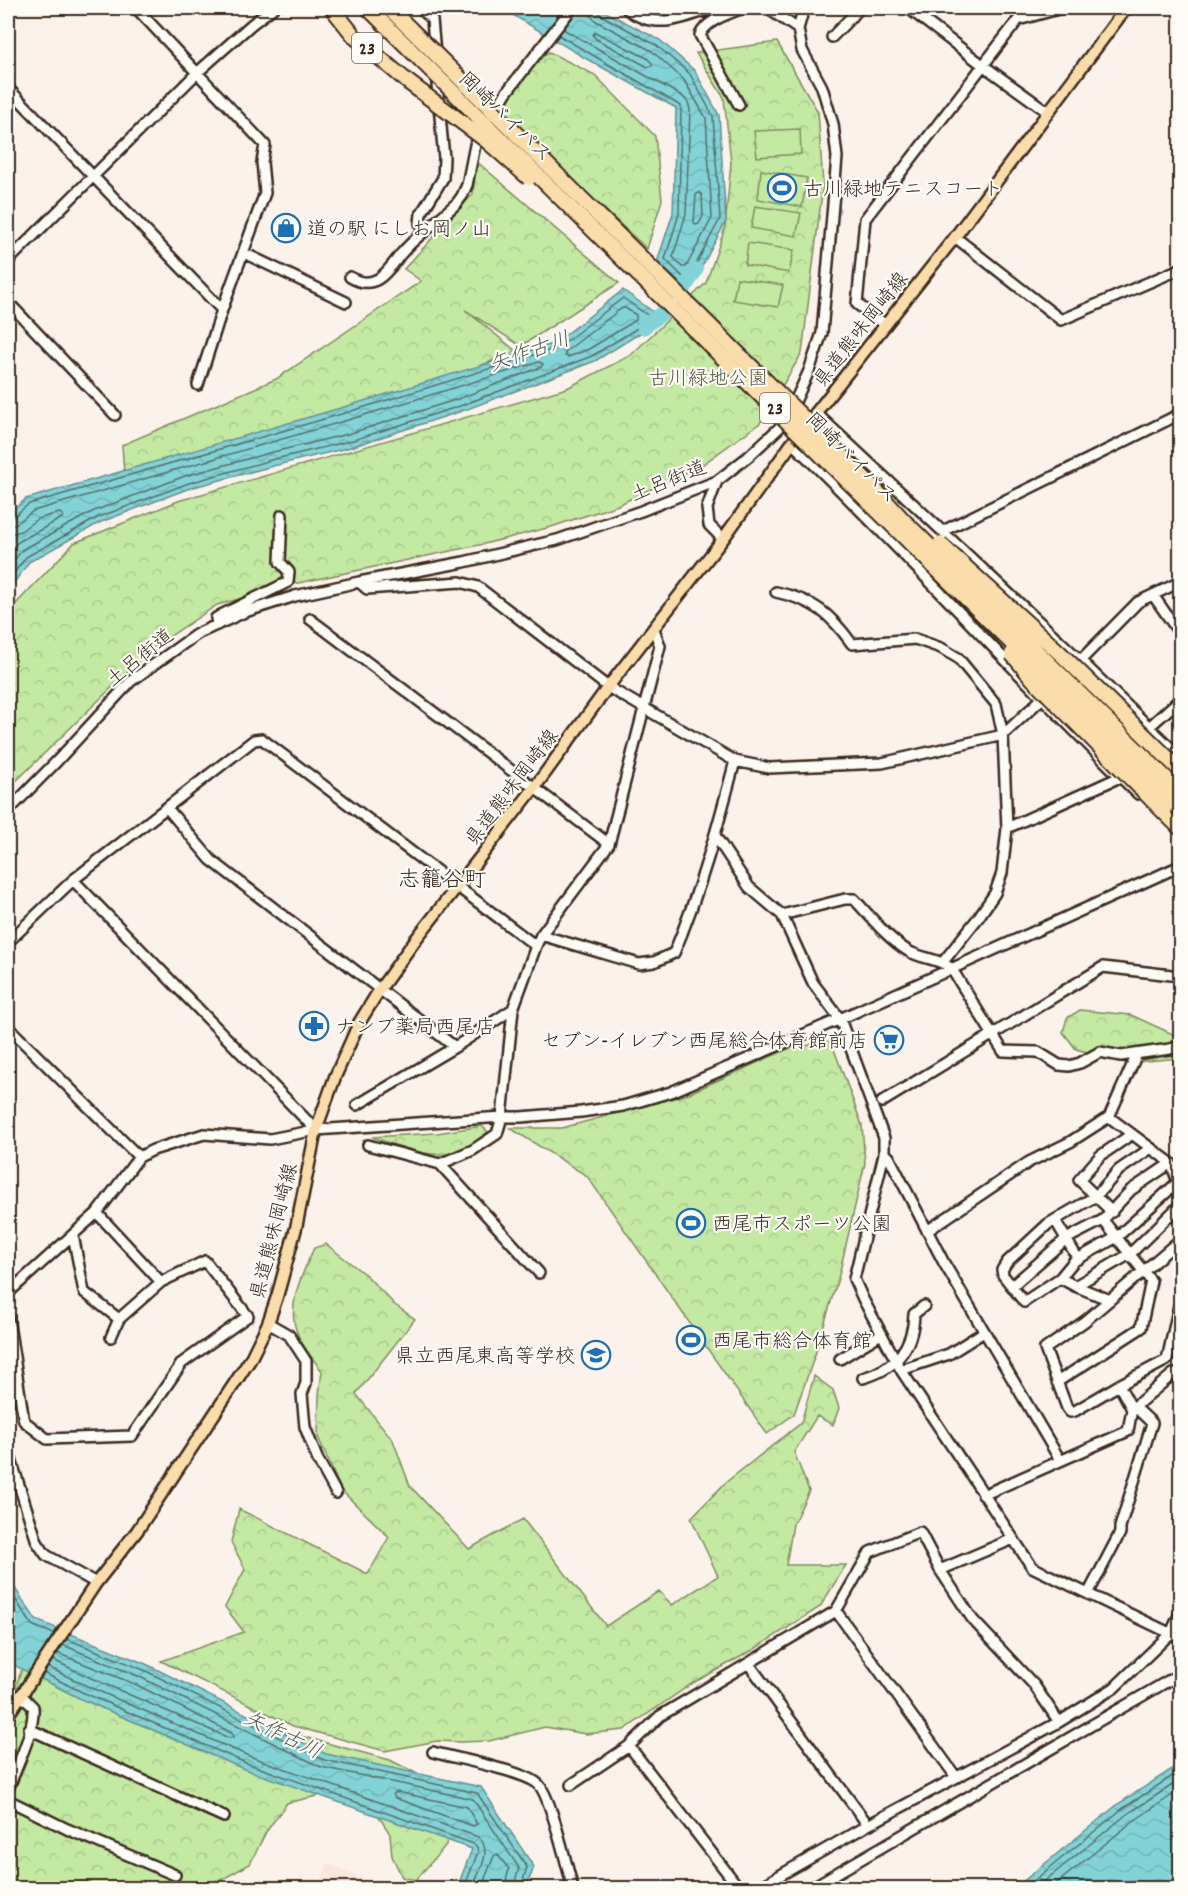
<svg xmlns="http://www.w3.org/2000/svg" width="1188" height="1896" font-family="Dekko,'Klee One',sans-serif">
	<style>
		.built { fill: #fbe6de }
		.forest { fill: url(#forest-crowns); stroke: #7f8a60; stroke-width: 1.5 }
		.pitch { fill: #c3e9a3; stroke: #7f8a60; stroke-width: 1.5 }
		.water { fill: url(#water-waves); stroke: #668f8e; stroke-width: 1.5 }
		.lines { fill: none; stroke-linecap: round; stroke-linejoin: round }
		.shore { stroke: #576e68; stroke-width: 1.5 }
		.river { stroke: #82d3d8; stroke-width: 15 }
		.minor-casing { stroke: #3b2a1e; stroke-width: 14 }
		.major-casing { stroke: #3b2a1e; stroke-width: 15 }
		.highway-casing { stroke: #3b2a1e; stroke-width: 18 }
		.minor { stroke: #fdfcf7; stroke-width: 9 }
		.major { stroke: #fbddab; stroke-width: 10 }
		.highway { stroke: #fbddab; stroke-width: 14 }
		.highway-bridge-casing { stroke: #3b2a1e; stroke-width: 18; stroke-linecap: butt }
		.highway-bridge { stroke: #fbddab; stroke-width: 14 }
		.labels { text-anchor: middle; stroke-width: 4.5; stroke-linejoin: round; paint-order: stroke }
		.shield { fill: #fdfcf7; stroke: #75695f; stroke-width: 1.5 }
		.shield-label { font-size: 18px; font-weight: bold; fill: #3b2a1e }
		.street-label { font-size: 20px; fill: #3b2a1e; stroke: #fdfcf7 }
		.poi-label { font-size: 20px; fill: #3b2a1e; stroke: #fdfcf7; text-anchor: start }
		.park-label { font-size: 20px; fill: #5d5a3f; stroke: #fdfcf7 }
		.water-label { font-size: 21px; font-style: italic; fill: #505d56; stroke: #fdfcf7 }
		.quarter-label { font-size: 22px; fill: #3b2a1e; stroke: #fdfcf7 }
	</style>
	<defs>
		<pattern id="forest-crowns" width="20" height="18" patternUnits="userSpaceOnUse" patternTransform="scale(1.5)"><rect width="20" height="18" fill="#c3e9a3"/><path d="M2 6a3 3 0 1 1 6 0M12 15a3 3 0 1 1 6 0" fill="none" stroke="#a8c88c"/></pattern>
		<pattern id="water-waves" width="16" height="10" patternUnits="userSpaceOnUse" patternTransform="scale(1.5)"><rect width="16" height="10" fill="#82d3d8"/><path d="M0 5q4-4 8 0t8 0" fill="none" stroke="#71b5b9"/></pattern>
	</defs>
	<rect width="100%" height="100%" fill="#fcf2ec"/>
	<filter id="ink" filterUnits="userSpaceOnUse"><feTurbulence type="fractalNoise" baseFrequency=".0167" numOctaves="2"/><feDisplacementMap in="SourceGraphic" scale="12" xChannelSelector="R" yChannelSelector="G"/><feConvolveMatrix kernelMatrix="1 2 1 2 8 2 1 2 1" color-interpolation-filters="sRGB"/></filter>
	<g filter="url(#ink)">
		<path class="built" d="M328 1863 384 1888H318Z"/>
		<path class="forest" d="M777 42 818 112 823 185 802 353 760 423 703 464 618 505 551 527 484 544 298 583 217 605 151 649 8 789V612L74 543 178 501 567 388 631 355 706 283 725 228 731 162 724 98 696 53Z
			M549 52 595 75 655 136 662 200 647 249 499 111C512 88 527 66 549 52Z
			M476 161 619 283 521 346 465 310 516 351 363 415 124 473 122 445 276 379 421 281 404 269 473 194Z
			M1080 1010 1131 1015 1175 1035 1180 1048V1058L1125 1063 1076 1049 1063 1032 1067 1018Z
			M831 1041 862 1125 865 1163 839 1275 815 1355 794 1414 767 1434 587 1176 510 1128H562L685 1095 788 1049Z
			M482 1126 488 1132C479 1138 470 1147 460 1151 435 1162 396 1145 372 1137L437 1133Z
			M326 1244 367 1276 395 1305 415 1319 356 1394 393 1440 410 1486 469 1549 523 1519 606 1626 659 1591 672 1605 718 1576 691 1518 725 1483 801 1423 814 1376 833 1390 839 1408 833 1425 817 1416 794 1452 809 1491 793 1524 786 1565H846L820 1607 753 1650 693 1683 624 1730 586 1734 545 1727 489 1741 460 1742 437 1741 385 1751 293 1726 161 1661 244 1632 225 1607 245 1569 231 1542 239 1509 368 1574 389 1537 341 1490 318 1437 319 1395 322 1371C313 1359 302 1347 297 1332 286 1304 303 1273 314 1248Z
			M27 1654 225 1716 390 1760 422 1776 450 1817 446 1845 416 1880 402 1877 392 1856 390 1834 368 1799 330 1793 287 1803 266 1832 250 1864 223 1879 194 1887 158 1888H8V1709Z"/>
		<path class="pitch" d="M800 129 801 154 757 157 754 131Z
			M761 170 807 178 802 207 758 199Z
			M755 206 801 213 796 236 751 228Z
			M748 243 794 250 789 273 745 265Z
			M737 278 783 285 778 307 733 300Z"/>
		<path class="water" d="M501 8H598L660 40 695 71 719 115 726 221 689 291 657 262 673 213 676 108 585 58Z
			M623 290 663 319 595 361 462 411 351 447 273 466 190 488 101 522 29 562 8 591V514L26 499 344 407 555 343Z
			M8 1578 36 1620 146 1664 326 1754 481 1787 534 1867 526 1888H457L472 1849 244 1769 81 1699 8 1662Z
			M1180 1764V1888H1015L1118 1804Z"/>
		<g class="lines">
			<path class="shore" d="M563 29 682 96 688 102 690 110 686 214 673 257 682 267H686L712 218 706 118 684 80 652 51 596 21 591 16 589 8
				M595 32 647 58 652 63V66L648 67 596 39 593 35Z
				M558 35 681 106 679 214 665 259 684 278 688 279 720 219 713 116 690 74 656 45 601 15 598 12 597 8
				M699 192 702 195 703 216 699 224 696 225 694 222 696 195Z
				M622 308H625L636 315V320L589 349 568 357 565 356V352Z
				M8 518 13 517 29 504 345 413 557 348 623 298 650 317 649 321 592 356 460 406 350 441 271 460 189 483 99 517 26 557 8 581
				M8 525 16 524 33 511 348 420 539 362 543 364 541 367 458 399 348 434 269 453 185 476 94 511 22 550 8 568
				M8 535 21 531 37 519 59 513 63 515 62 518 18 542 8 553
				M8 1588 32 1625 54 1634
				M67 1639 144 1670 324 1760 477 1793 527 1867 521 1888
				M63 1645 140 1677 321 1767 473 1799 519 1868 513 1888
				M53 1660 91 1678 229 1738 233 1737 232 1733 137 1685 57 1653
				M48 1667 87 1686 249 1756 478 1837C494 1850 478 1873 472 1888
				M44 1673 84 1693 246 1763 474 1844 477 1847 478 1852 464 1888
				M397 1792 467 1807 477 1824 473 1826 395 1798 393 1794Z
				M481 1888 494 1856 497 1854 509 1869 504 1888
				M1025 1888 1122 1809 1180 1771
				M1036 1888 1126 1815 1180 1780
				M1051 1888 1132 1822 1180 1790"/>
			<path class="river" d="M644 327 675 303 696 270"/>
			<g class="minor-casing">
				<path id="minor" d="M136 8 265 145 262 162 265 193 222 310 198 385
					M421 8 432 20 435 54
					M626 8C654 31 682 19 712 8
					M767 8 798 29 804 8
					M908 8 984 66 1048 112
					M832 37 860 8
					M8 88 222 310
					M739 105 700 35C707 20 728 14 743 8
					M493 115 506 93 572 8
					M424 232 457 203 462 196 467 185 475 145 483 132
					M955 237 1061 320 1180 269
					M244 253 346 302
					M8 261 198 72 252 24 273 8
					M350 277C375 292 387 272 400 255 407 247 415 239 424 232L420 223 421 214 443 178 444 158 436 74
					M8 302 115 415
					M886 325 857 304 865 219 1018 20 1062 8
					M817 414 1080 660 1180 757
					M792 443C911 557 1020 680 1138 794
					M717 481 707 508 709 525 723 539
					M943 531 1180 414
					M359 582 367 589 460 582 478 587 608 687 735 761 769 768 882 763 1003 735 1051 690
					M776 592C813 600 830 613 852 644L915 639 941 648 958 658 996 704 1003 735 1007 828 1002 873 995 893 978 918 943 962
					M1153 595 1180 634
					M310 619 609 844
					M217 625 216 618 221 615 288 582 289 572 280 562 282 515
					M1071 670 1138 602 1180 582
					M1149 727 1177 702 1180 701
					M167 808 211 860 455 1047
					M8 811 57 761 131 681 197 634 245 612 295 596 359 582 464 562 557 540 641 511 717 481 749 456 779 428 792 408 809 371 822 333 837 157 833 124 822 87 802 50 798 29
					M1007 828 1120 777
					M716 837 749 887 782 915 813 983 840 1019 884 1138V1154L854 1279 863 1299 901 1370 1032 1567 1180 1638
					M73 880 316 1130
					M782 915 845 899H854C871 917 887 938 908 951 922 959 938 958 951 968L1003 1051 1038 1052 1059 1065 1069 1066 1080 1063 1100 1052 1121 1056 1170 1049 1180 1046
					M541 935 639 964 654 962 674 953C700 891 718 826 735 761
					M8 942 73 880 254 740 262 739 536 946
					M8 1027 139 1157
					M1137 1054 1109 1117 1171 1163 1178 1182 1180 1185
					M882 1102 1103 967 1180 976
					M357 1105 455 1047 513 1009
					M368 1145 440 1164 539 1273
					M884 1154 889 1157 944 1263 1060 1460
					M440 1164 473 1150 497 1134 502 1117 513 1009 536 946 541 935 609 844 660 646 654 629
					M1112 1212 1079 1180 1100 1156 1132 1134
					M97 1213 161 1282
					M1055 1220 1078 1259
					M927 1231 1029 1162 1070 1142 1109 1117
					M73 1235 84 1292 119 1319
					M1180 1240 1085 1321 1045 1349 1067 1408 1070 1412 1075 1411 1119 1385 1167 1360 1180 1301
					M1060 1278 1074 1261 1117 1237 1178 1182
					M1012 1286 1066 1239 1103 1220
					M1075 1286 1060 1278 1024 1302 1003 1275 1002 1270 1007 1262 1048 1224 1096 1196 1119 1170 1151 1148
					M8 1293 97 1213 139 1157 153 1150 204 1134 270 1139 316 1130 502 1117H521L581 1112 623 1106 671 1092 840 1019 1180 866
					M1110 1300 1075 1286 1130 1254 1180 1205
					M8 1318 24 1421 47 1439 132 1436 182 1363 248 1316 205 1261 161 1282 119 1319 111 1337
					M268 1323 289 1335 306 1361V1383L302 1394 305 1427 317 1458 336 1493
					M840 1359 881 1334
					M901 1370 949 1354 984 1332
					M863 1378C895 1369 913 1348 914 1314L924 1306
					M1057 1382 1141 1328 1151 1281 1103 1220 1131 1190 1171 1163
					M1119 1385 1132 1409
					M8 1450 37 1542 46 1555 96 1583
					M983 1495 1128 1431 1132 1409 1173 1374H1180
					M940 1570 1013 1539
					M1088 1594 1120 1533V1527L1152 1423 1135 1407
					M836 1611 956 1777
					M749 1664 868 1825
					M29 1729 224 1817
					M629 1746 739 1888
					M433 1752C454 1758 524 1771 538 1784 551 1795 567 1869 573 1888
					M571 1785 629 1746 660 1716 836 1611 870 1552 920 1532 940 1570 973 1620 1034 1685 1059 1722
					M8 1790C16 1767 35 1731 33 1707L21 1695
					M8 1800 67 1829 175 1875
					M758 1888 868 1825 1059 1722 1114 1688 1171 1633 1180 1613
					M811 1888 1180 1674"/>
			</g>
			<g class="major-casing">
				<path id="major" d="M8 1715 96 1583 137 1531 250 1360 268 1323 277 1297 296 1228 316 1130 335 1077 359 1023 380 989 416 939 535 787 608 687 723 539 792 443 955 237 1126 8"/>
			</g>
			<g class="highway-casing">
				<path id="highway" d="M332 8 355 37 408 82
					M1164 812 1180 828"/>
			</g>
			<use href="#minor" class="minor"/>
			<use href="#major" class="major"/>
			<use href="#highway" class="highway"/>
			<g class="highway-bridge-casing">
				<path id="highway-bridge" d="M368 8 1180 809
					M389 8 869 483 905 522 1180 792
					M408 82 487 141 529 178
					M940 544 1061 654 1180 770
					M1012 654 1033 679 1164 812"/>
			</g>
			<use href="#highway-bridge" class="highway-bridge"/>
		</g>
	</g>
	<defs>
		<g id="stadium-ring" transform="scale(1.5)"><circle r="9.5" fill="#fdfcf7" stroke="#1f6fb2" stroke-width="1.5"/><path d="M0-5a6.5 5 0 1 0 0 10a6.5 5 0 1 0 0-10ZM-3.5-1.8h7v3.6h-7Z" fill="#1f6fb2"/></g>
		<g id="shop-ring" transform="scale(1.5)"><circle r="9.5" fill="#fdfcf7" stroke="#1f6fb2" stroke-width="1.5"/><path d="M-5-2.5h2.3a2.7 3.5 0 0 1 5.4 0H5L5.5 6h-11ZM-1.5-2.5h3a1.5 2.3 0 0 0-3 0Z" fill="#1f6fb2"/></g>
		<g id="pharmacy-ring" transform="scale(1.5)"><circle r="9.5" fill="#fdfcf7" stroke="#1f6fb2" stroke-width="1.5"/><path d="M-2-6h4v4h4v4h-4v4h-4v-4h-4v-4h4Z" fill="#1f6fb2"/></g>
		<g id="supermarket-ring" transform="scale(1.5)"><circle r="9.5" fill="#fdfcf7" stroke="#1f6fb2" stroke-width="1.5"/><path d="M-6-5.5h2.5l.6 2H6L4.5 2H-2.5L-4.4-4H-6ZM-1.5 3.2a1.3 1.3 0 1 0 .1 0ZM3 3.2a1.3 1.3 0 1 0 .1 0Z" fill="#1f6fb2"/></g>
		<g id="school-ring" transform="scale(1.5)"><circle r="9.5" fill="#fdfcf7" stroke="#1f6fb2" stroke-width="1.5"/><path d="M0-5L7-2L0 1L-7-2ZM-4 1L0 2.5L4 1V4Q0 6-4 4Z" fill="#1f6fb2"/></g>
	</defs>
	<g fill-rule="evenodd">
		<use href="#stadium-ring" x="782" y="188"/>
		<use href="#shop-ring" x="286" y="228"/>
		<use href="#pharmacy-ring" x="314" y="1026"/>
		<use href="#supermarket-ring" x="889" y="1040"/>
		<use href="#stadium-ring" x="691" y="1223"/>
		<use href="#stadium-ring" x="691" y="1340"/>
		<use href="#school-ring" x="596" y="1355"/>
	</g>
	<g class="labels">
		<g class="shield">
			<rect x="352" y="33" width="30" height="30" rx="4.5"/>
			<rect x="760" y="393" width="30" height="30" rx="4.5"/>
		</g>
		<g class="shield-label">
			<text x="367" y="54">23</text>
			<text x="775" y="414">23</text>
		</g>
		<g class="street-label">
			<text transform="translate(506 116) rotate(44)" y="7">岡崎バイパス</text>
			<text transform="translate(860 329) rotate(-52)" y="7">県道熊味岡崎線</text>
			<text transform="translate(852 457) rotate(45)" y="7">岡崎バイパス</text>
			<text transform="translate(668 480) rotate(-22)" y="7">土呂街道</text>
			<text transform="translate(139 657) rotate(-39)" y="7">土呂街道</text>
			<text transform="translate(511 787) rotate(-53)" y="7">県道熊味岡崎線</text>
			<text transform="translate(273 1231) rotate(-76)" y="7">県道熊味岡崎線</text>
		</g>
		<g class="poi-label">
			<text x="803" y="195">古川緑地テニスコート</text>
			<text x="307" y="235">道の駅 にしお岡ノ山</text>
			<text x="335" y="1033">ナンブ薬局西尾店</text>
			<text x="868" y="1047" text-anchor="end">セブン−イレブン西尾総合体育館前店</text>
			<text x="712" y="1230">西尾市スポーツ公園</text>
			<text x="712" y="1347">西尾市総合体育館</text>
			<text x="575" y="1362" text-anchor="end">県立西尾東高等学校</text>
		</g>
		<g class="park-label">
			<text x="708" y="384">古川緑地公園</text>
		</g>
		<g class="water-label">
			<text transform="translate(529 351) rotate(-19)" y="7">矢作古川</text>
			<text transform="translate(283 1734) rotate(26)" y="7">矢作古川</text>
		</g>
		<g class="quarter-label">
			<text x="442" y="886">志籠谷町</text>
		</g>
	</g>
	<rect width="1188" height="1896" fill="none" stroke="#fdfcf7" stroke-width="30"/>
	<rect x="15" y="15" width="1158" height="1866" fill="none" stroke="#3b2a1e" stroke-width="2" filter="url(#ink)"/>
</svg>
